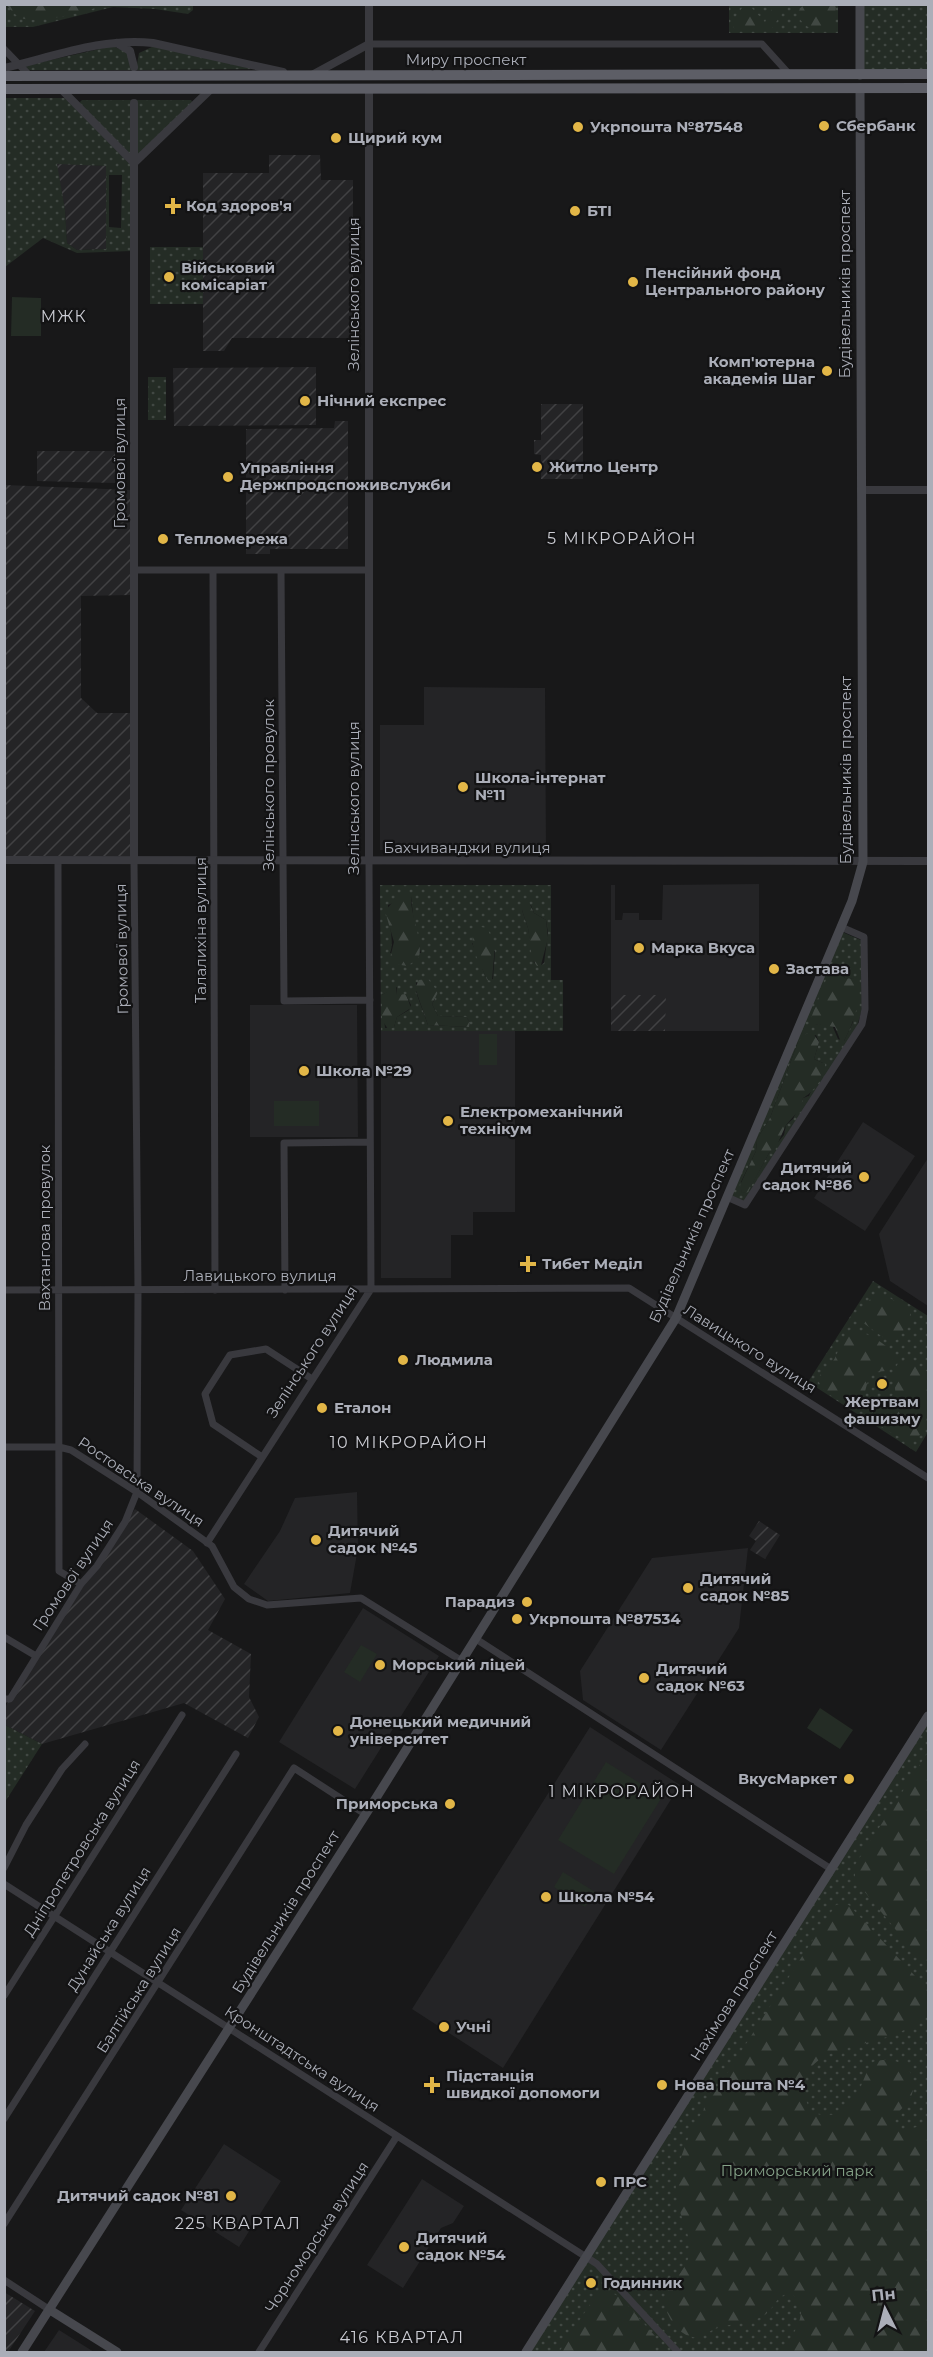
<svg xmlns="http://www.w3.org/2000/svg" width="933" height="2357" font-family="Montserrat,sans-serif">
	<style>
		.built { fill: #242426 }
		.industrial { fill: url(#industrial-furrows) }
		.green { fill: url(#green-dots); fill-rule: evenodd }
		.forest { fill: url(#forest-firs) }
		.pitch { fill: #242c25 }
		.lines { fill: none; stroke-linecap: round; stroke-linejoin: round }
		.minor { stroke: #39393e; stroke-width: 7 }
		.tertiary { stroke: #39393e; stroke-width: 8 }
		.secondary { stroke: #47484e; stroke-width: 9 }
		.trunk { stroke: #5d5e66; stroke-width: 10 }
		.poi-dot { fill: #e2b647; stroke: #131314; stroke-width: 2 }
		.labels { text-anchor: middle; stroke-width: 4.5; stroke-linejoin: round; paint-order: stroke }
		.street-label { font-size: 15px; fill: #abaeb8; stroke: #131314 }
		.poi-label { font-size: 15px; font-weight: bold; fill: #abaeb8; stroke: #131314; text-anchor: start }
		.park-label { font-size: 15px; fill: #84a187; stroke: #131314 }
		.neighbourhood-label { font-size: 16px; letter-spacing: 1.5px; fill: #cccdd4; stroke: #131314 }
	</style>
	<defs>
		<pattern id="industrial-furrows" width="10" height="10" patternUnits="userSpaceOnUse" patternTransform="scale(1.5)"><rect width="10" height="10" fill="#242426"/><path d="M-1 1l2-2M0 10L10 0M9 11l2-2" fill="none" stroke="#414143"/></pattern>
		<pattern id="green-dots" width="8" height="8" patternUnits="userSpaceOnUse" patternTransform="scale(1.5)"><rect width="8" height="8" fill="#242c25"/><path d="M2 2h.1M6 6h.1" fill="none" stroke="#414843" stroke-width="1.8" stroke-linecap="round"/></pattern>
		<pattern id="forest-firs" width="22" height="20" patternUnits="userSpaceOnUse" patternTransform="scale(1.5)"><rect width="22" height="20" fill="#242c25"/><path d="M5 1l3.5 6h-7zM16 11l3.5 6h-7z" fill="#414843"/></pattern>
	</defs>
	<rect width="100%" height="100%" fill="#181819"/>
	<path class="built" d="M424 687 545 688 546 850H380V725H424Z
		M759 884V1031H665V995H611V885H615V920H622L623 913H639V920H662L663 885Z
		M250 1005H357L358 1137H250Z
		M381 1031H515V1212H473V1235H451V1278H381Z
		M863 1122 915 1156 865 1231 814 1198Z
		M928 1158V1306L890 1281 879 1234Z
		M357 1492 358 1548 350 1593 268 1601 244 1584 280 1531 295 1498Z
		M748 1548 739 1628 661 1750 583 1700 580 1671 652 1558Z
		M363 1608 439 1656 355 1789 279 1742Z
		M590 1727 680 1785 503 2068 412 2009Z
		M224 2144 281 2181 239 2247 181 2210Z
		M422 2179 464 2206 453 2223 441 2228 403 2288 367 2265Z
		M59 2330 94 2352H44Z"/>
	<path class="industrial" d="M269 155H320L321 180H353V338H232L224 351H203V173H269Z
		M56 163 106 166V249L77 250 67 243 65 210Z
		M316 367V425L174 426 173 368Z
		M541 404H583V479H541V455L534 454V440H541Z
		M335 421H348V549H270V554H246V429L334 428Z
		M37 451H115V483L37 481Z
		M4 485 131 490V595L81 596V698L97 713H131V856H5Z
		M611 995H666L665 1031H611Z
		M135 1509 193 1551 225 1599 208 1630 251 1654 249 1697 259 1717 248 1738 184 1703 42 1744 5 1725 4 1709 83 1585 99 1567Z
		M759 1521 780 1535 765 1559 750 1550 756 1541 749 1536Z
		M4 2292 35 2311 8 2352H5Z"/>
	<path class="green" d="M193 4V10L188 14 155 9 113 7 33 27H5L4 5Z
		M729 5H838V33H729Z
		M863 5H928V70H863Z
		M113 46 128 53 131 70H28L24 66Z
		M154 46 261 69 136 70 139 53Z
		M5 98H66L131 165V251L77 253 43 238 5 267ZM57 164 106 166V249L77 250 67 243 65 210ZM109 175H122L121 228 109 227Z
		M82 100H131V155L79 103Z
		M137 100H191L193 103 137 156Z
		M150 247H203V304H150Z
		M148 377H166V420H148Z
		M380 885H551V980H563V1031H381ZM411 896 414 924 421 953H390C395 943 388 920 388 905ZM531 905 534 913 546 920 548 933 544 963 541 965 534 963 528 928 522 910ZM472 943 495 951 493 979 487 980ZM416 982 435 999 432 1004 438 1016 466 1017 470 1022 469 1027 428 1025 416 992ZM397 987V995H406L411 1005 409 1010 397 1017 394 1027 385 1028 382 995Z
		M842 932 861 940 862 1008 857 1027 744 1201 731 1196ZM842 972 845 978 854 979 853 1022 844 1041 838 1039 832 1025 815 1024ZM816 1035 819 1042 814 1059 823 1063 809 1096 803 1098 793 1119 786 1125 784 1135 769 1153 748 1191 742 1193 741 1182 756 1151 757 1139 770 1118 798 1042Z
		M873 1281 928 1316V1432L916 1452 808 1382Z
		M928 1721V2352H526Z
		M5 1725 42 1744 5 1802Z"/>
	<path class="forest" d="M7 5V4L103 5C87 12 37 24 21 18 15 15 10 10 7 5Z
		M744 5 751 7 765 22 774 5H782V13L771 30 735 31 732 22Z
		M803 5H836L834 30C821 34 799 28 798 12Z
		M403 890 411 896C410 916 425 944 418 959L407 966 395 964 390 958 394 942 385 911Z
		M524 901 529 902 534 913 546 920 548 938 541 965 537 966 532 959 528 928 522 910Z
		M481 927 487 928 495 945 492 981 487 980C482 965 461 937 481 927Z
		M836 968 845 978 855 979C865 995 852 1026 844 1041L841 1042 835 1027 815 1024 811 1018 829 972Z
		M428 979 438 992 432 1004 438 1016 466 1017 470 1022 469 1027 428 1025 415 988 419 980Z
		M396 986 397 995 406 994 411 1008 397 1017 394 1027 388 1029 382 1020V995Z
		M813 1033 819 1042 814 1059 825 1064C826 1076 813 1093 803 1098L800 1109 786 1125 777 1145 769 1153 748 1192 742 1193 740 1185 756 1151 757 1139 770 1118 798 1042 806 1034Z
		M876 1293 890 1298 911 1312V1321L896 1340 884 1338 858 1319 859 1311Z
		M850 1330C860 1328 891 1346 895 1356L886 1371 873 1372C863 1384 868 1404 851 1408L825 1392 818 1381C820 1372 824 1372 830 1365 840 1355 838 1340 850 1330Z
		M904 1360H911L928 1372C929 1392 933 1437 909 1442L877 1425 870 1417 878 1403C903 1392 894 1393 892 1373L899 1362Z
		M928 1752V1969L855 1880V1865Z
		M843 1903 849 1905 928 1990V2011C895 2057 794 2032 806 2098 807 2108 814 2115 824 2115 859 2117 858 2082 873 2062 896 2055 919 2067 912 2094 909 2107 892 2112 893 2125L901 2131 928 2124V2352H781C793 2335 814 2308 790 2293 776 2296 776 2305 767 2313 753 2325 731 2322 715 2329 709 2331 704 2337 699 2338 691 2338 680 2333 675 2326 647 2288 690 2279 690 2248 690 2236 682 2220 679 2208 670 2178 682 2153 694 2125L819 1930 836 1905Z
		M607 2290 621 2298 655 2336V2343L649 2352H559L596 2295Z"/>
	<path class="pitch" d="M12 297 41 298V336H11Z
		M479 1034H497V1065H479Z
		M274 1101H319V1126H274Z
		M361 1645 377 1654 360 1682 344 1672Z
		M820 1708 853 1730 840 1749 807 1728Z
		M606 1762 662 1797 614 1874 558 1840Z
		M563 1872 595 1892 585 1907 554 1887Z"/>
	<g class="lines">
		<path class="minor" d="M369 44H762L790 75
			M4 49 30 76
			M134 570H369
			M213 570 215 1290
			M281 570 284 1001 370 1000
			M58 860 59 1571 81 1584
			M727 1197 745 1205 862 1024 865 1009 864 937 841 927
			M4 1290 629 1288 928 1478
			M285 1290 284 1143 370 1142
			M4 1447H59L71 1450 137 1492 212 1546 234 1587 249 1599 267 1605 361 1598 462 1661
			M262 1457 213 1424 205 1394 230 1355 266 1349 312 1379
			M207 1543 371 1289 369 861
			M4 1637 36 1656
			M476 1639 831 1869
			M4 1699H10L81 1584 97 1566 125 1522 137 1492 138 1290 134 861
			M4 1868 26 1825 62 1769 85 1744
			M4 1884 597 2264 678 2352
			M4 1996 182 1715
			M4 2119 236 1754
			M4 2224 294 1768 365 1814
			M4 2280 50 2310
			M259 2352 397 2136"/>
		<path class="tertiary" d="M369 4V75
			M117 43 130 51 134 67
			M4 68C52 57 104 37 153 43L283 72
			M312 75 369 44
			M61 89 134 163
			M369 89V861
			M134 103V861
			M134 163 211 89
			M861 490H928
			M4 860 928 861"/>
		<path class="secondary" d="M860 75V4
			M50 2310 117 2352
			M22 2352 376 1798 676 1318 852 901 863 862 860 88
			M526 2352 928 1716"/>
		<path class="trunk" d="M4 76 928 74
			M4 89 928 88"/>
	</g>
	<g class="poi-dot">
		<circle cx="824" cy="126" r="6"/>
		<circle cx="578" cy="127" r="6"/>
		<circle cx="336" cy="138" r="6"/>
		<path d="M170 197h6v6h6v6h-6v6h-6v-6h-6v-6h6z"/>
		<circle cx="575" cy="211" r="6"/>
		<circle cx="169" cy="277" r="6"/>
		<circle cx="633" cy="282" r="6"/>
		<circle cx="827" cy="371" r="6"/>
		<circle cx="305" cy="401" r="6"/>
		<circle cx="537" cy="467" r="6"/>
		<circle cx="228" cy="477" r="6"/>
		<circle cx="163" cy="539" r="6"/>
		<circle cx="463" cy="787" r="6"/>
		<circle cx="639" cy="948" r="6"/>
		<circle cx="774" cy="969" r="6"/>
		<circle cx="304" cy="1071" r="6"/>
		<circle cx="448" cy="1121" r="6"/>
		<circle cx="864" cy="1177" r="6"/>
		<path d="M525 1255h6v6h6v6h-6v6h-6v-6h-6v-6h6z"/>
		<circle cx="403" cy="1360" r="6"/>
		<circle cx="882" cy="1384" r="6"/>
		<circle cx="322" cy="1408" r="6"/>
		<circle cx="316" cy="1540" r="6"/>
		<circle cx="688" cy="1588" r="6"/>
		<circle cx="527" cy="1602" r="6"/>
		<circle cx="517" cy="1619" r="6"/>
		<circle cx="380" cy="1665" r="6"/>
		<circle cx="644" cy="1678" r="6"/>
		<circle cx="338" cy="1731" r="6"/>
		<circle cx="849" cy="1779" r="6"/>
		<circle cx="450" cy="1804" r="6"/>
		<circle cx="546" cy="1897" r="6"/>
		<circle cx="444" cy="2027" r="6"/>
		<path d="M429 2076h6v6h6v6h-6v6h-6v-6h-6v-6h6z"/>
		<circle cx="662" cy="2085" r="6"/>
		<circle cx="601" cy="2182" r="6"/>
		<circle cx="231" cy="2196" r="6"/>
		<circle cx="404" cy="2247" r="6"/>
		<circle cx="591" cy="2283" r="6"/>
	</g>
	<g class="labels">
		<g class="street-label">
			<text x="466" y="65">Миру проспект</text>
			<text transform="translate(845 284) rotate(-90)" y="5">Будівельників проспект</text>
			<text transform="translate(354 294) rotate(-90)" y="5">Зелінського вулиця</text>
			<text transform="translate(120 463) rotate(-90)" y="5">Громової вулиця</text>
			<text transform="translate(846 770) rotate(-90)" y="5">Будівельників проспект</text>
			<text transform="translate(269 785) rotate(-90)" y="5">Зелінського провулок</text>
			<text transform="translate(354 798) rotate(-90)" y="5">Зелінського вулиця</text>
			<text x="467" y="853">Бахчиванджи вулиця</text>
			<text transform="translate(201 930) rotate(-90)" y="5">Талалихіна вулиця</text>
			<text transform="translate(122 949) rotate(-91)" y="5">Громової вулиця</text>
			<text transform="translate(45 1228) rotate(-90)" y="5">Вахтангова провулок</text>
			<text transform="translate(692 1236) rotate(-66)" y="5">Будівельників проспект</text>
			<text x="260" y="1281">Лавицького вулиця</text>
			<text transform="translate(750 1349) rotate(32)" y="5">Лавицького вулиця</text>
			<text transform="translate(312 1352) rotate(-57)" y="5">Зелінського вулиця</text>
			<text transform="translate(141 1482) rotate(34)" y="5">Ростовська вулиця</text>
			<text transform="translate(73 1575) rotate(-56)" y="5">Громової вулиця</text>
			<text transform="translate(82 1848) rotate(-58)" y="5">Дніпропетровська вулиця</text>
			<text transform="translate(286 1912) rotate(-58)" y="5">Будівельників проспект</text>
			<text transform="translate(109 1929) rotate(-58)" y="5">Дунайська вулиця</text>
			<text transform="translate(139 1990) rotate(-58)" y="5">Балтійська вулиця</text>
			<text transform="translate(734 1996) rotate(-58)" y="5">Нахімова проспект</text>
			<text transform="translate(302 2059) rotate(33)" y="5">Кронштадтська вулиця</text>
			<text transform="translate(317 2237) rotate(-57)" y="5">Чорноморська вулиця</text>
		</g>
		<g class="poi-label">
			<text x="836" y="131">Сбербанк</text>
			<text x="590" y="132">Укрпошта №87548</text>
			<text x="348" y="143">Щирий кум</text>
			<text x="186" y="211">Код здоров'я</text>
			<text x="587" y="216">БТІ</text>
			<text x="181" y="273">Військовий<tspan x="181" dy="17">комісаріат</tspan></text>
			<text x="645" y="278">Пенсійний фонд<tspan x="645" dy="17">Центрального району</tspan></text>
			<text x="815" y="367" text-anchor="end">Комп'ютерна<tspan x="815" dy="17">академія Шаг</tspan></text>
			<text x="317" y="406">Нічний експрес</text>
			<text x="549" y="472">Житло Центр</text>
			<text x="240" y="473">Управління<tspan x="240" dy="17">Держпродспоживслужби</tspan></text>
			<text x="175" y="544">Тепломережа</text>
			<text x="475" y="783">Школа-інтернат<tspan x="475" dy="17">№11</tspan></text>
			<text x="651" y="953">Марка Вкуса</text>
			<text x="786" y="974">Застава</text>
			<text x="316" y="1076">Школа №29</text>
			<text x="460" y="1117">Електромеханічний<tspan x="460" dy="17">технікум</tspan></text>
			<text x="852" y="1173" text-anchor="end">Дитячий<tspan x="852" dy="17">садок №86</tspan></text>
			<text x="542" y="1269">Тибет Меділ</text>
			<text x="415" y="1365">Людмила</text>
			<text x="882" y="1407" text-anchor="middle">Жертвам<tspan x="882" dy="17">фашизму</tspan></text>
			<text x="334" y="1413">Еталон</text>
			<text x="328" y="1536">Дитячий<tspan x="328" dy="17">садок №45</tspan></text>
			<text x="700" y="1584">Дитячий<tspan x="700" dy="17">садок №85</tspan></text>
			<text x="515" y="1607" text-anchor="end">Парадиз</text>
			<text x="529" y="1624">Укрпошта №87534</text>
			<text x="392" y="1670">Морський ліцей</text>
			<text x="656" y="1674">Дитячий<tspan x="656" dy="17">садок №63</tspan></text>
			<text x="350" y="1727">Донецький медичний<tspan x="350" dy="17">університет</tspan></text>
			<text x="837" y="1784" text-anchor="end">ВкусМаркет</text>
			<text x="438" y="1809" text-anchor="end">Приморська</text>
			<text x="558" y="1902">Школа №54</text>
			<text x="456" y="2032">Учні</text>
			<text x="446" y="2081">Підстанція<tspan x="446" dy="17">швидкої допомоги</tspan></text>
			<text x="674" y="2090">Нова Пошта №4</text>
			<text x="613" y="2187">ПРС</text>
			<text x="219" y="2201" text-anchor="end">Дитячий садок №81</text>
			<text x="416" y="2243">Дитячий<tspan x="416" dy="17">садок №54</tspan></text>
			<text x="603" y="2288">Годинник</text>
		</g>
		<g class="park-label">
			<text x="797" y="2176">Приморський парк</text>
		</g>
		<g class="neighbourhood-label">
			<text x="64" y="322">МЖК</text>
			<text x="622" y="544">5 МІКРОРАЙОН</text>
			<text x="409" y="1448">10 МІКРОРАЙОН</text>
			<text x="622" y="1797">1 МІКРОРАЙОН</text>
			<text x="238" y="2229">225 КВАРТАЛ</text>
			<text x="402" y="2343">416 КВАРТАЛ</text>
		</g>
	</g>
	<rect width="933" height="2357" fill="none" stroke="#abaeb8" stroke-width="12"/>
	<g transform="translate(885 2309) rotate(354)" stroke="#131314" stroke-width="4.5" paint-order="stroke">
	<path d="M0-4.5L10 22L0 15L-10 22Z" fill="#abaeb8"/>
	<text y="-9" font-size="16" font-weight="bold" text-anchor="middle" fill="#abaeb8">Пн</text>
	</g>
</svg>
